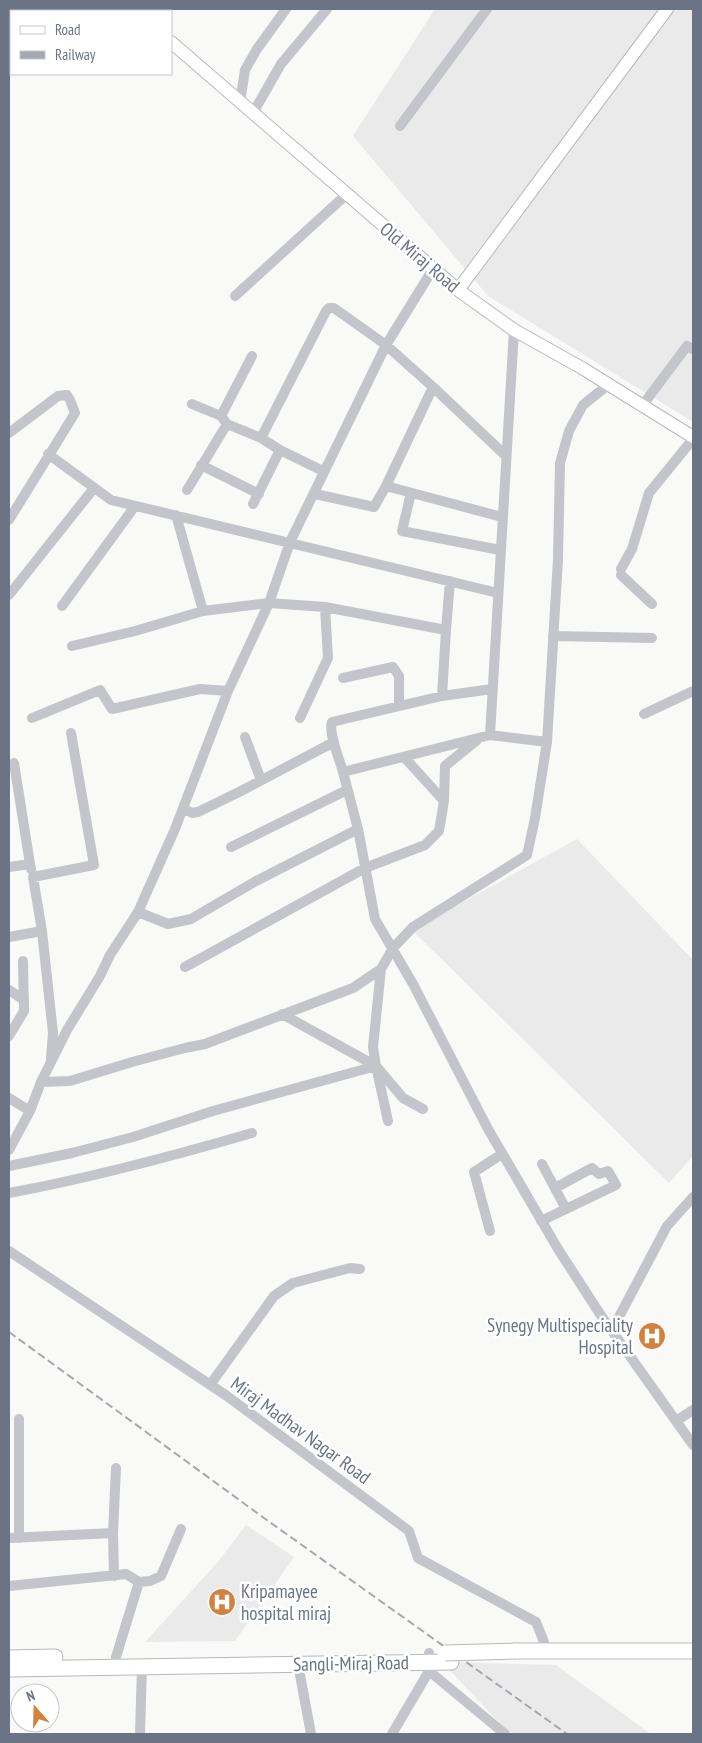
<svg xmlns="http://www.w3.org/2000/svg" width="702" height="1743" font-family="'PT Sans Narrow',sans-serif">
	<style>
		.built { fill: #eaeaeb }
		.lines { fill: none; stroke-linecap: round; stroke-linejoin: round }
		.major-casing { stroke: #b7b9be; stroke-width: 14 }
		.highway-casing { stroke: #b6b8bc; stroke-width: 17 }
		.minor { stroke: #c3c5ca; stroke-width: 10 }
		.major { stroke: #fff; stroke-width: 12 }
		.highway { stroke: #fff; stroke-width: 15 }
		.rail { stroke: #a5a8af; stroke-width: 2; stroke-dasharray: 8 4; stroke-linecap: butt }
		.highway-bridge-casing { stroke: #b6b8bc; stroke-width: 17; stroke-linecap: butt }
		.highway-bridge { stroke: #fff; stroke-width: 15 }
		.labels { text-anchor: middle; stroke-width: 5; stroke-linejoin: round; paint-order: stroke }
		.street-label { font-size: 19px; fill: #6b7485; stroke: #fff }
		.poi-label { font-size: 19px; fill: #6b7485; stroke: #fff; text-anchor: end }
	</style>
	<rect width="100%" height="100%" fill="#f9f9f7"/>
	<path class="built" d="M435 9H693V422L488 296 353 136Z
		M577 839 693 960V1156L669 1183 412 930Z
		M246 1525 294 1557 235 1641 145 1642 217 1563Z
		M451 1662 556 1665 651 1734H514L505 1729 443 1663Z"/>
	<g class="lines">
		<g class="major-casing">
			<path id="major" d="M133 9 135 11
				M171 42 458 290 514 330 582 368 693 437
				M458 290 667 9"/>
		</g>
		<g class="highway-casing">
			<path id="highway" d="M516 1651H693
				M9 1658 55 1657
				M9 1669 451 1662"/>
		</g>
		<path class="minor" d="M240 102 245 70 257 49 286 9
			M253 113 281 64 327 9
			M400 126 487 9
			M235 296 347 194
			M514 330 490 735 343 772 358 829 375 919 413 984 488 1129 558 1249 600 1314 693 1445
			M192 404 221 416 227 424 261 438 280 450 323 471
			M642 406 687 346 693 349
			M221 416 252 356
			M9 433 58 396 67 395 70 400 75 413 9 520
			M261 438 326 311 329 308H334L386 345 433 387 506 456
			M48 454 111 500 498 593
			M201 465 259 494
			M386 486 433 387
			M187 490 227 424
			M411 493 402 531 500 550
			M315 494 374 507 386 486 502 517
			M253 504 280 450
			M176 515 203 611
			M621 569 632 549 649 493 693 439
			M621 575 652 604
			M9 595 94 488
			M62 606 135 506
			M553 636 652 638
			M72 646 135 631 203 611 269 603 325 607 446 630 450 581
			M343 678 393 667 399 676V706
			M442 696 446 630
			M644 714 693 691
			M32 718 100 690 112 709 200 689 228 691
			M300 718 328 658 325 607
			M490 735 547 742
			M245 737 261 780
			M14 763 30 864
			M343 772C340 760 328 733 332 722L442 696 492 689
			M444 801 445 766 477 740
			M183 808 192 813 198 812 241 791 334 742
			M231 847 347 790
			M9 867 30 864 31 869
			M138 912 168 924 191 919 256 881 358 829
			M9 937 42 931
			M185 967 365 868 425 845 439 831 444 801 404 757
			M381 969 373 1047 376 1066 403 1098 423 1109
			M9 990 24 1000
			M282 1014 376 1066 388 1121
			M9 1036 24 1011 23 961
			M51 1058 53 1033 42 931 33 877 94 865 71 733
			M41 1082 70 1081 132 1062 185 1048 205 1044 353 988 381 969 393 948 413 927 527 855 535 818 547 742 558 559 560 463 569 431 583 405 608 385
			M9 1098 30 1111
			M9 1150 30 1111 41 1082 67 1030 100 976 110 955 138 912 175 829 228 691 269 603 290 542 386 345 433 269
			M9 1166 72 1153 133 1137 213 1111 376 1066
			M557 1187 592 1168 599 1174 608 1171 616 1185 566 1209
			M9 1193C91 1178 173 1156 252 1133
			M541 1221 566 1209 542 1164
			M490 1231 474 1172 502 1154
			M9 1251 227 1396 409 1531 418 1558 536 1622 548 1652
			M612 1330 667 1226 693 1197
			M210 1385 274 1296 293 1283 350 1268 360 1269
			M676 1421 693 1410
			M113 1533 116 1468
			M9 1538 113 1533 114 1576
			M19 1538V1419
			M139 1582 150 1581 161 1576 181 1529
			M9 1586 126 1574 139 1582 116 1657
			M429 1653V1671L505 1734
			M298 1664 311 1734
			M140 1734 142 1666
			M392 1734 429 1671"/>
		<use href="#major" class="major"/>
		<use href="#highway" class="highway"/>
		<path class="rail" d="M9 1332 264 1518 567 1734"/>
		<g class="highway-bridge-casing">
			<path id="highway-bridge" d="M445 1653 516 1651"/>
		</g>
		<use href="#highway-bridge" class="highway-bridge"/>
	</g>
	<defs>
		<g id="hospital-disc" transform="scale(1.4375)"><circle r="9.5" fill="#d3823e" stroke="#fff"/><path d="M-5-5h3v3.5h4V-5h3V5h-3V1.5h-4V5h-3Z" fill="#fff"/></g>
	</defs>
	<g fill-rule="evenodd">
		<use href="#hospital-disc" x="652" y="1336"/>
		<use href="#hospital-disc" x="222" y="1602"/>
	</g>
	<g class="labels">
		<g class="street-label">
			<text transform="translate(420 257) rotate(40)" y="7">Old Miraj Road</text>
			<text transform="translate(301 1430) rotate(36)" y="7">Miraj Madhav Nagar Road</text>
			<text transform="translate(351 1663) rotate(-1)" y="7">Sangli-Miraj Road</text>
		</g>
		<g class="poi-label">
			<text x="633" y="1332">Synegy Multispeciality<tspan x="633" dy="22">Hospital</tspan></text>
			<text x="241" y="1598" text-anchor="start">Kripamayee<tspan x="241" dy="22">hospital miraj</tspan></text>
		</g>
	</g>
	<rect width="702" height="1743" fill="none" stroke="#6b7485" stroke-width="20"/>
	<rect x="10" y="10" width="162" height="65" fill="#ffffff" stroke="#c4c7ce"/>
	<rect x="20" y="26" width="25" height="8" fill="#ffffff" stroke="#c4c7ce"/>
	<text x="55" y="35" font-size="15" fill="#6b7485">Road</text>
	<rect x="20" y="51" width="25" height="8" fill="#a5a8af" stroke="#c4c7ce"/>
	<text x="55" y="60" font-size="15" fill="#6b7485">Railway</text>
	<g transform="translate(35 1708) rotate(340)"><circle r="24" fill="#ffffff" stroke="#c4c7ce"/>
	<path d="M0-4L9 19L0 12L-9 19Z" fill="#d3823e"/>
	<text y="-8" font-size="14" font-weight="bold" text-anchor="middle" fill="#6b7485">N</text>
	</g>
</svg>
